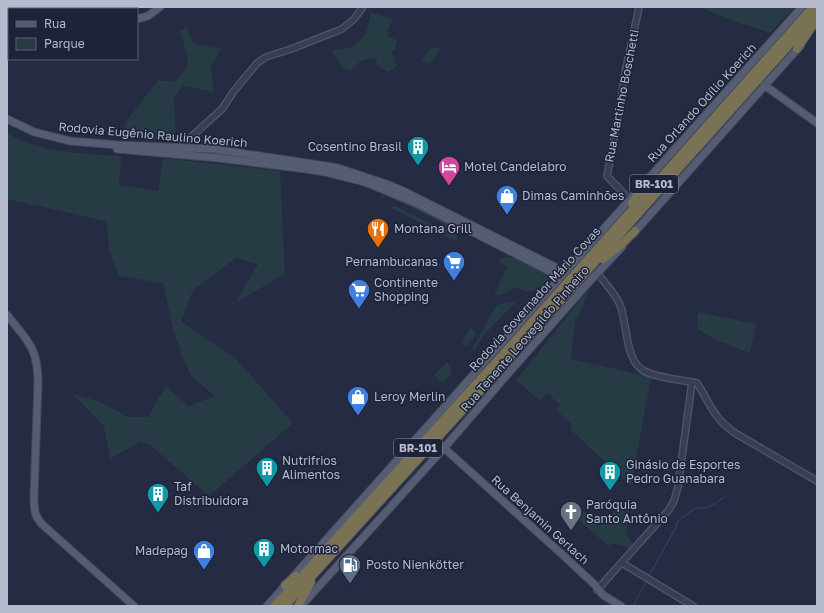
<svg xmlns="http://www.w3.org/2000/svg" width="824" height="613" font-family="'Golos Text',sans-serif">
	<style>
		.green { fill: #263b44 }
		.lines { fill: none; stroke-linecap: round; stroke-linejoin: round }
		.stream { stroke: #34416a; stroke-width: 1 }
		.minor-casing { stroke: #50566a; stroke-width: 8 }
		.major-casing { stroke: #42475c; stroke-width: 9 }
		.highway-casing { stroke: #40465a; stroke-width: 10 }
		.minor { stroke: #383e53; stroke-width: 5.5 }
		.major { stroke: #565d73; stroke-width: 7 }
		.highway { stroke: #797255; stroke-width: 8 }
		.highway-bridge-casing { stroke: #40465a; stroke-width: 10; stroke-linecap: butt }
		.highway-bridge { stroke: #797255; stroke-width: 8 }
		.labels { text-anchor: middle; stroke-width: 3; stroke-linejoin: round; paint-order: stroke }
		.shield { fill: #1d2338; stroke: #878da0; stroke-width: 1 }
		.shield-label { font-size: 11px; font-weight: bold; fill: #b5bacd }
		.street-label { font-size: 12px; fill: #b5bacd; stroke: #1d2338 }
		.poi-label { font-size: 12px; fill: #b5bacd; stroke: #1d2338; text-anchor: start }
	</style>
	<rect width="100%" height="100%" fill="#242b43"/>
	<path class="green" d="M700 7H795L770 33 730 20Z
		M371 13 393 19C390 25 387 30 388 37L397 40 395 50 391 53 395 57 393 62 398 65 389 72 377 66 376 58 362 60 350 71 342 68 339 61 331 51 352 47 366 34Z
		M187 27 193 44 221 49 211 67 214 92 183 86 174 97 176 139 148 140 125 131V123L158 80 175 82 188 66 187 55 180 31Z
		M432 47 441 49 430 64 421 62Z
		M7 133C12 136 18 139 23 141 54 153 88 154 121 156L119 185 158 191 163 158 280 171 285 274 235 303 258 264 236 258 193 290 181 321 236 359 293 423 209 496 150 445 140 442 110 459 104 426 74 395 95 400 114 409 127 417H149L157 400 166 386 188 406 215 396 191 376 183 358 173 329 163 283 119 276 109 250 107 226 105 221 7 199Z
		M383 193 451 223 457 237V240L455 241 442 235C447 231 446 227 442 223L388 196 382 197 380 200 379 199 383 195 381 194Z
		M394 205 433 225 437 228V231L424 226 423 224 391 208Z
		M504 257 521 259 550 275V276C545 284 535 295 524 291 521 290 519 288 515 288 508 290 502 297 494 295L507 266 498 262Z
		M588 290 589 292 575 322 571 359 651 377 631 486 570 429 572 425 556 410 560 405 547 393 540 401 516 380Z
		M517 301 484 335 474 350 472 349 496 306 502 303Z
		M698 312 756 324 750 353 714 339 697 329Z
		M470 328 476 331 473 340H471L467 347 462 342Z
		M447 362 451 367V374L442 383 434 375Z
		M628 497 631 500C629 510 624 529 628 538 630 541 633 543 635 545L632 548 612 543 609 546 565 509 572 501 600 526Z"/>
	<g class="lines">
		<path class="stream" d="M649 576 676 527 677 522 695 508H706L713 505 724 497
			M633 606 647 580"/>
		<g class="minor-casing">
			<path id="minor" d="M180 147 222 109 234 91 257 63 266 57 291 49 342 29 354 19 363 7
				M630 200 607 176 622 96 623 83 639 7
				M597 273C605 283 615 293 620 305 628 324 624 362 646 372 659 378 682 380 697 383 710 403 713 418 735 433L817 481
				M622 563 693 606
				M597 590 668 511 674 501 678 487 692 382"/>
		</g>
		<g class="major-casing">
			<path id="major" d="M137 19 148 16 160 7
				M7 37 9 36
				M764 85 817 123
				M7 119 34 132 70 141 118 145 213 149 313 164 338 168 386 184 403 191 565 272
				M117 149 219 158 306 169 325 172 365 182 416 203 561 277
				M641 187 802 7
				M632 235 801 45
				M7 315C28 341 38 348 38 383L34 496C34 509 34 517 44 526L134 606
				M444 448 564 556 595 585 603 595 621 606
				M267 606 634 195
				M301 606 444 448 505 377 588 283 622 247"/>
		</g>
		<g class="highway-casing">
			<path id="highway" d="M797 49 813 25
				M632 203 645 184
				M603 259 622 244 635 231
				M496 362 813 7
				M502 366 817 14
				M285 585 296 576
				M275 606 485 374
				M285 606 491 379
				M298 606 311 582"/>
		</g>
		<use href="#minor" class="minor"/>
		<use href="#major" class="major"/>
		<use href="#highway" class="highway"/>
		<g class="highway-bridge-casing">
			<path id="highway-bridge" d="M485 374 496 362
				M491 379 502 366"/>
		</g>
		<use href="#highway-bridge" class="highway-bridge"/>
	</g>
	<defs>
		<g id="building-pin" transform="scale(1.15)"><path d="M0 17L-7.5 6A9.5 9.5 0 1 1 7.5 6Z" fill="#0f9aa8" stroke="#1d2338"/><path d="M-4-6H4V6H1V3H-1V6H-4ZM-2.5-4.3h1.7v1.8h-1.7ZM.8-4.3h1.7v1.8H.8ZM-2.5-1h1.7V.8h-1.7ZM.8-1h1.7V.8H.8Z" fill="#fff"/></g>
		<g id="hotel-pin" transform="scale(1.15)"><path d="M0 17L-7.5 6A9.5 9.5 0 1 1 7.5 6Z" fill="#d1479c" stroke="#1d2338"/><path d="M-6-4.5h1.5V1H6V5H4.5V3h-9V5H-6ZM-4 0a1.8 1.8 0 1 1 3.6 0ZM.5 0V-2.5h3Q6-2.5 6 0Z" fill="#fff"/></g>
		<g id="shop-pin" transform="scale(1.15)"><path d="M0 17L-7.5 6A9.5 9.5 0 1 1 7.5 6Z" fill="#3f7fe0" stroke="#1d2338"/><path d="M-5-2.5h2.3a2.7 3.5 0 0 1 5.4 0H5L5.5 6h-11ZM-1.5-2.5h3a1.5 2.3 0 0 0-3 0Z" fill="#fff"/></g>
		<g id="restaurant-pin" transform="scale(1.15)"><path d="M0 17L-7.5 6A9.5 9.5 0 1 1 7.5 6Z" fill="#e8710a" stroke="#1d2338"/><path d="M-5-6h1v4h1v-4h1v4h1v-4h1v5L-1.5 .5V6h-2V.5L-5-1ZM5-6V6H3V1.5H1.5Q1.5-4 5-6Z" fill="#fff"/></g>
		<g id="supermarket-pin" transform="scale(1.15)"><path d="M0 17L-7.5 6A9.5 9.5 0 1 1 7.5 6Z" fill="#3f7fe0" stroke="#1d2338"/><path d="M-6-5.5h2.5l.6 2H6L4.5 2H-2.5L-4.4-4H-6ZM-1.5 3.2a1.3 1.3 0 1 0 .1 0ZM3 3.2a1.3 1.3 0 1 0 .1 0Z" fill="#fff"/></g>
		<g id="church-pin" transform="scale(1.15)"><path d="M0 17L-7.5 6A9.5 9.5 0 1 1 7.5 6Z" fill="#6b7280" stroke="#1d2338"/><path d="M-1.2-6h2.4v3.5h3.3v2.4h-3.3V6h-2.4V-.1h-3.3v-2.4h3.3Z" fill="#fff"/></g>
		<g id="fuel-pin" transform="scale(1.15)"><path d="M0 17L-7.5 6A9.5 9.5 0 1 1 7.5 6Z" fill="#5c6f8a" stroke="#1d2338"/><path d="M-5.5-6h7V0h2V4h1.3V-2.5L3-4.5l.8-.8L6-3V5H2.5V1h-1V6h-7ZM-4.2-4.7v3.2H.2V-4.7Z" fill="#fff"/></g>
	</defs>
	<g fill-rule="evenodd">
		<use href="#building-pin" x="418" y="147"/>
		<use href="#hotel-pin" x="449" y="167"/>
		<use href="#shop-pin" x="507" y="196"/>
		<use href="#restaurant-pin" x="378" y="229"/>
		<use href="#supermarket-pin" x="454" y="262"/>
		<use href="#supermarket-pin" x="359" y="290"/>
		<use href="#shop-pin" x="358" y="397"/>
		<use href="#building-pin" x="267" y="468"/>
		<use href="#building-pin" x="610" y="472"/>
		<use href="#building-pin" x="158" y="494"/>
		<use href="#church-pin" x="571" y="512"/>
		<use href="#building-pin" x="264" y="549"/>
		<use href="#shop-pin" x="204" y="551"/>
		<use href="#fuel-pin" x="350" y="565"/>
	</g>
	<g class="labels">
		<g class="shield">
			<rect x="630" y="175" width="48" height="18" rx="3"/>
			<rect x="394" y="439" width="48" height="18" rx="3"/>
		</g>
		<g class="shield-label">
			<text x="654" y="188">BR-101</text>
			<text x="418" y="452">BR-101</text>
		</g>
		<g class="street-label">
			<text transform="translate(622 96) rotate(-79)" y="4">Rua Martinho Boschetti</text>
			<text transform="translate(702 103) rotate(-48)" y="4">Rua Orlando Odílio Koerich</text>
			<text transform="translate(153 135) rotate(5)" y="4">Rodovia Eugênio Raulino Koerich</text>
			<text transform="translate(535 299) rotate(-48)" y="4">Rodovia Governador Mário Covas</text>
			<text transform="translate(525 339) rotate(-49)" y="4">Rua Tenente Leovegildo Pinheiro</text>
			<text transform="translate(540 520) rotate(42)" y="4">Rua Benjamin Gerlach</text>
		</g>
		<g class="poi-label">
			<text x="402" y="151" text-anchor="end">Cosentino Brasil</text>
			<text x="464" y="171">Motel Candelabro</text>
			<text x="522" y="200">Dimas Caminhões</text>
			<text x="394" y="233">Montana Grill</text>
			<text x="438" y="266" text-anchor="end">Pernambucanas</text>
			<text x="374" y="287">Continente<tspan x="374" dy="14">Shopping</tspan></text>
			<text x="374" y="401">Leroy Merlin</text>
			<text x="282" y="465">Nutrifrios<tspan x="282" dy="14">Alimentos</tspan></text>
			<text x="626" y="469">Ginásio de Esportes<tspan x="626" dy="14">Pedro Guanabara</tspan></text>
			<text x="174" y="491">Taf<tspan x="174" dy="14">Distribuidora</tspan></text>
			<text x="586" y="509">Paróquia<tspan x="586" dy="14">Santo Antônio</tspan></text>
			<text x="280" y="553">Motormac</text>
			<text x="188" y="555" text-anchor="end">Madepag</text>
			<text x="366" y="569">Posto Nienkötter</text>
		</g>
	</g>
	<rect width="824" height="613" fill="none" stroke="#b5bacd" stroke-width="16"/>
	<rect x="8" y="8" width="130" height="52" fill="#1d2338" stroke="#5a5f74"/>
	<rect x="16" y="21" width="20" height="6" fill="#565d73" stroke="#5a5f74"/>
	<text x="44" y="28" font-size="12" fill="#b5bacd">Rua</text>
	<rect x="16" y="38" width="20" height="12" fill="#263b44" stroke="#5a5f74"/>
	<text x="44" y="48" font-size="12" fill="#b5bacd">Parque</text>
</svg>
